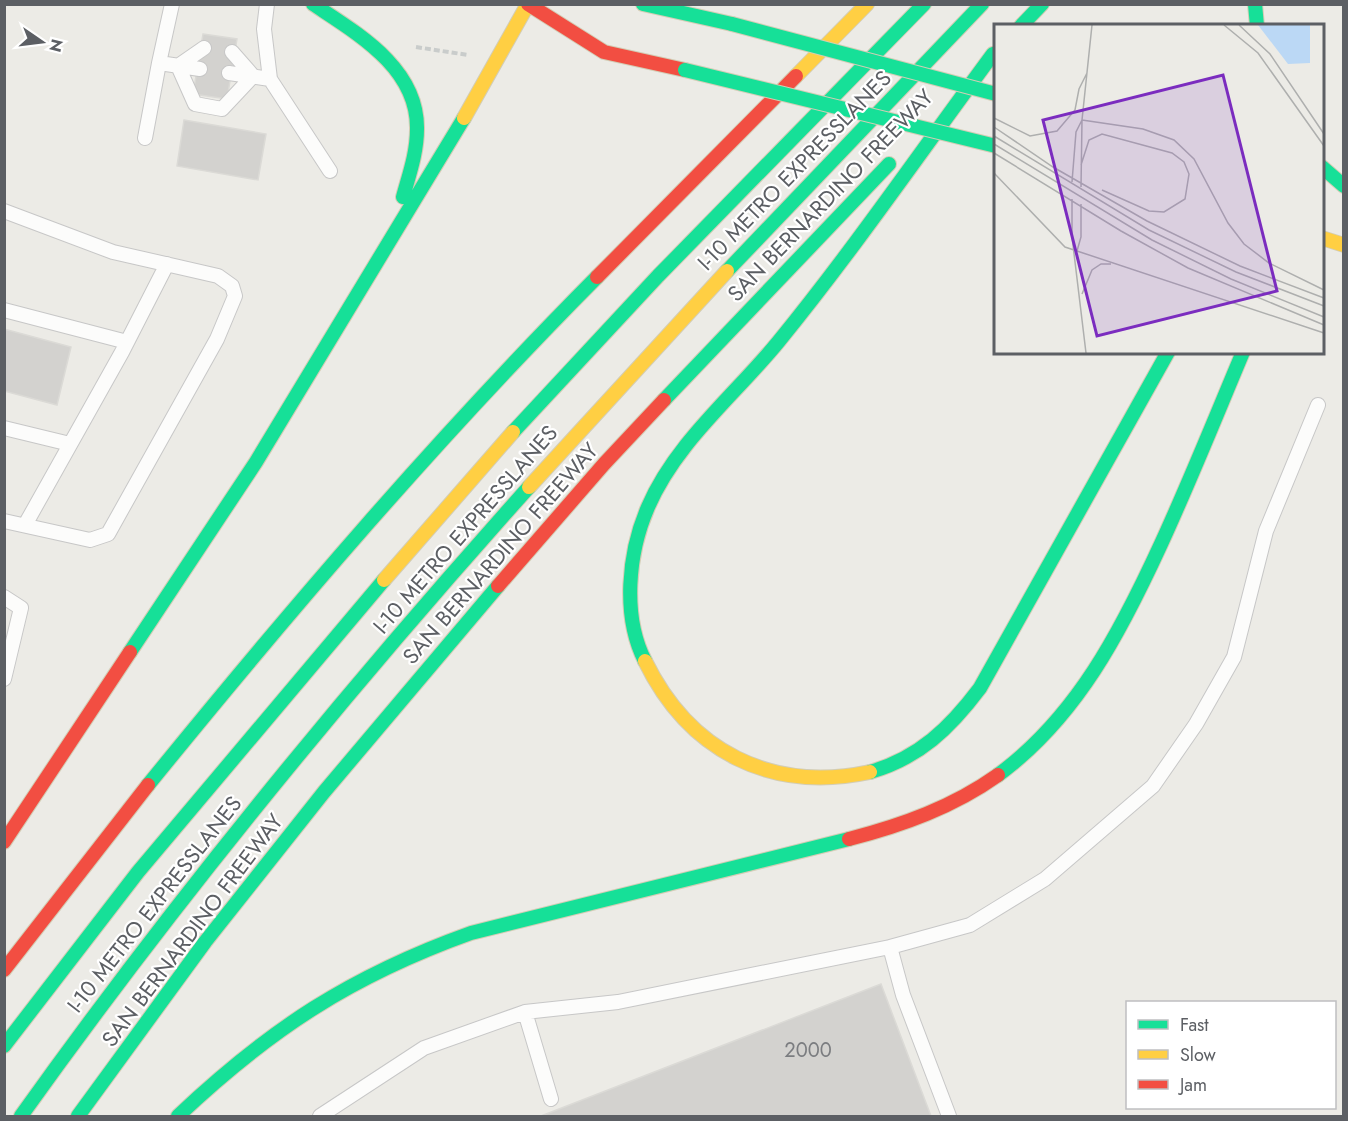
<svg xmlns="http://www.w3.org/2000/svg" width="1348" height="1121" font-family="Jost,sans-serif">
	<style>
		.building { fill: #d3d2cf; stroke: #dbdad6; stroke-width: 1.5 }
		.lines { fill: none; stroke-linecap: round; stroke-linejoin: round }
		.lane-casing { stroke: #c7c7c7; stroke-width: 16 }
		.fast-casing { stroke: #d3cdb5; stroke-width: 16 }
		.slow-casing { stroke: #d3cdb5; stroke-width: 16 }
		.jam-casing { stroke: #d3cdb5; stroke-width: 16 }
		.path { stroke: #c9cccb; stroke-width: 4; stroke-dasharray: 6 3; stroke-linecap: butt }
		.lane { stroke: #fcfcfb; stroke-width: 14 }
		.fast { stroke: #16e098; stroke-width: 14 }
		.slow { stroke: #ffcf43; stroke-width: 14 }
		.jam { stroke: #f24e42; stroke-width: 14 }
		.fast-bridge-casing { stroke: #d3cdb5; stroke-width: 16; stroke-linecap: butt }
		.fast-bridge { stroke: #16e098; stroke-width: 14 }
		.labels { text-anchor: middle; stroke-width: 4.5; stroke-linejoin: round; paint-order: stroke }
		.number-label { font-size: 20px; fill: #7b7d80 }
		.street-label { font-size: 22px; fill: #5c5f64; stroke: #fff }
		.inset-road { fill: none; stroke: #aeafae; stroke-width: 1.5 }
		.view { fill: #7b2cbf; fill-opacity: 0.15; stroke: #7b2cbf; stroke-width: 3 }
		.inset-edge { fill: none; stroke: #5c5f64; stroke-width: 3 }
	</style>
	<rect width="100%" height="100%" fill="#ecebe6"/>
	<path class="building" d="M203 34 237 39 227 99 193 94Z
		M184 120 266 134 258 180 177 166Z
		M4 329 71 347 57 405 4 391Z
		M881 984 931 1116H541Z"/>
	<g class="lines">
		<g class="lane-casing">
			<path id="lane" d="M172 4 159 63 200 69
				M204 48 178 66 195 104 222 109 253 76 232 52
				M229 73 270 79 264 29 267 4
				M270 79 330 171
				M145 138 159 63
				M4 211 113 252 218 276 232 286 235 296 217 339 108 534 90 540 4 521
				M4 310 127 342
				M4 428 70 444
				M25 525 122 352 167 264
				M4 597 21 608 4 679
				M525 1012 551 1099
				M320 1116 424 1048 525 1012 618 1002 890 947
				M949 1116 903 995 890 947 970 925 1045 879 1153 786 1196 724 1234 657 1266 531 1318 405"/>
		</g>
		<g class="fast-casing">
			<path id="fast" d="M313 4C358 34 418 68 417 129 417 153 409 175 403 197
				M643 4 732 24
				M1255 4 1257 26
				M1021 26 1042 4
				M1322 167 1344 186
				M727 271 982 4
				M664 400 889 164
				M513 432 658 276 924 4
				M130 652 256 462 464 118
				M645 661C622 616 628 553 648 507 676 442 735 395 779 341 854 249 922 150 993 54
				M870 772C919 758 950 728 980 688L1168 352
				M998 775C1077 717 1121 631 1161 544 1190 481 1216 416 1243 352
				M148 785C291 609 438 437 597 277
				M4 1046 138 872 384 580
				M21 1116C178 896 349 688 529 487
				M78 1116 205 942 324 792 498 586
				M178 1116C270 1029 351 976 471 933L849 839"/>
		</g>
		<g class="slow-casing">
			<path id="slow" d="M796 76 867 4
				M464 118 528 4
				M1322 238 1344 245
				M529 487 727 271
				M384 580 513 432
				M645 661C689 751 770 793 870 772"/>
		</g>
		<g class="jam-casing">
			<path id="jam" d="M528 4 604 52 685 70
				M597 277 796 76
				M498 586 604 464 664 400
				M849 839C903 825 953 807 998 775
				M4 842 130 652
				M4 970 148 785"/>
		</g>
		<path class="path" d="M416 47 468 55"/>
		<use href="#lane" class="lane"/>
		<use href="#fast" class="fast"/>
		<use href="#slow" class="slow"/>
		<use href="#jam" class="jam"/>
		<g class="fast-bridge-casing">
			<path id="fast-bridge" d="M732 24 996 94
				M685 70 996 146"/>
		</g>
		<use href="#fast-bridge" class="fast-bridge"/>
	</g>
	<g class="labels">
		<g class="number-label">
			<text x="808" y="1057">2000</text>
		</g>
		<g class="street-label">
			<text transform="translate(794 170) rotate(-46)" y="8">I-10 METRO EXPRESSLANES</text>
			<text transform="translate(830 195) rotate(-46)" y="8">SAN BERNARDINO FREEWAY</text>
			<text transform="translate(465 529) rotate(-49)" y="8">I-10 METRO EXPRESSLANES</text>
			<text transform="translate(500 553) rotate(-49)" y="8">SAN BERNARDINO FREEWAY</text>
			<text transform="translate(154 904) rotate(-52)" y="8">I-10 METRO EXPRESSLANES</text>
			<text transform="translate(192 930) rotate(-53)" y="8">SAN BERNARDINO FREEWAY</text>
		</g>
	</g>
	<g transform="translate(994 24)">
		<rect width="330" height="330" fill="#ecebe6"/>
		<path d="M264 1H316V39L294 40Z" fill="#bbd8f5"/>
		<path class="inset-road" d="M230 1 264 29 330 122M245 1 276 30 330 110M0 94 36 112 63 107 81 86 85 65 93 49M88 96 149 105 180 116 200 135 234 199 250 220 275 239 330 266M0 103 59 143 153 197 246 242 330 274M0 112 155 206 242 248 330 282M0 120 158 216 237 255 330 293M0 129 127 207 194 244 330 301M87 141 95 116 108 110 178 129 190 138 195 150 191 175 170 188 155 187 108 166M0 149 71 223 330 309M78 158 82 108 88 96M87 163 88 96 98 1M78 175V213L92 329M83 227 87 213V180M88 270 98 246 107 240H117"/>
		<path class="view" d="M229 51 283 267 103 312 49 96Z"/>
		<rect width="330" height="330" class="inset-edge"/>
	</g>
	<rect width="1348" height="1121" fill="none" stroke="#5c5f64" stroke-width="12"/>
	<rect x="1126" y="1001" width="210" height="108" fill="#ffffff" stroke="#bebfc1" stroke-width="1.5"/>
	<rect x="1138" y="1020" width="30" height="9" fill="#16e098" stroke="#bebfc1" stroke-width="1.5"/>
	<text x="1180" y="1031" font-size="18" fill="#5c5f64">Fast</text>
	<rect x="1138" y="1050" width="30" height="9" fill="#ffcf43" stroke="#bebfc1" stroke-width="1.5"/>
	<text x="1180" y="1061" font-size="18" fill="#5c5f64">Slow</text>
	<rect x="1138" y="1080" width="30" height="9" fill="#f24e42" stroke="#bebfc1" stroke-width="1.5"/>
	<text x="1180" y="1091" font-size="18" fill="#5c5f64">Jam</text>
	<g transform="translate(42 42) rotate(104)" stroke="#ffffff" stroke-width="4.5" paint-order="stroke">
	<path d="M0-4.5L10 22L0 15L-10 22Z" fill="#5c5f64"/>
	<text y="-9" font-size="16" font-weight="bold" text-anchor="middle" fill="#5c5f64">N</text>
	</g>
</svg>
